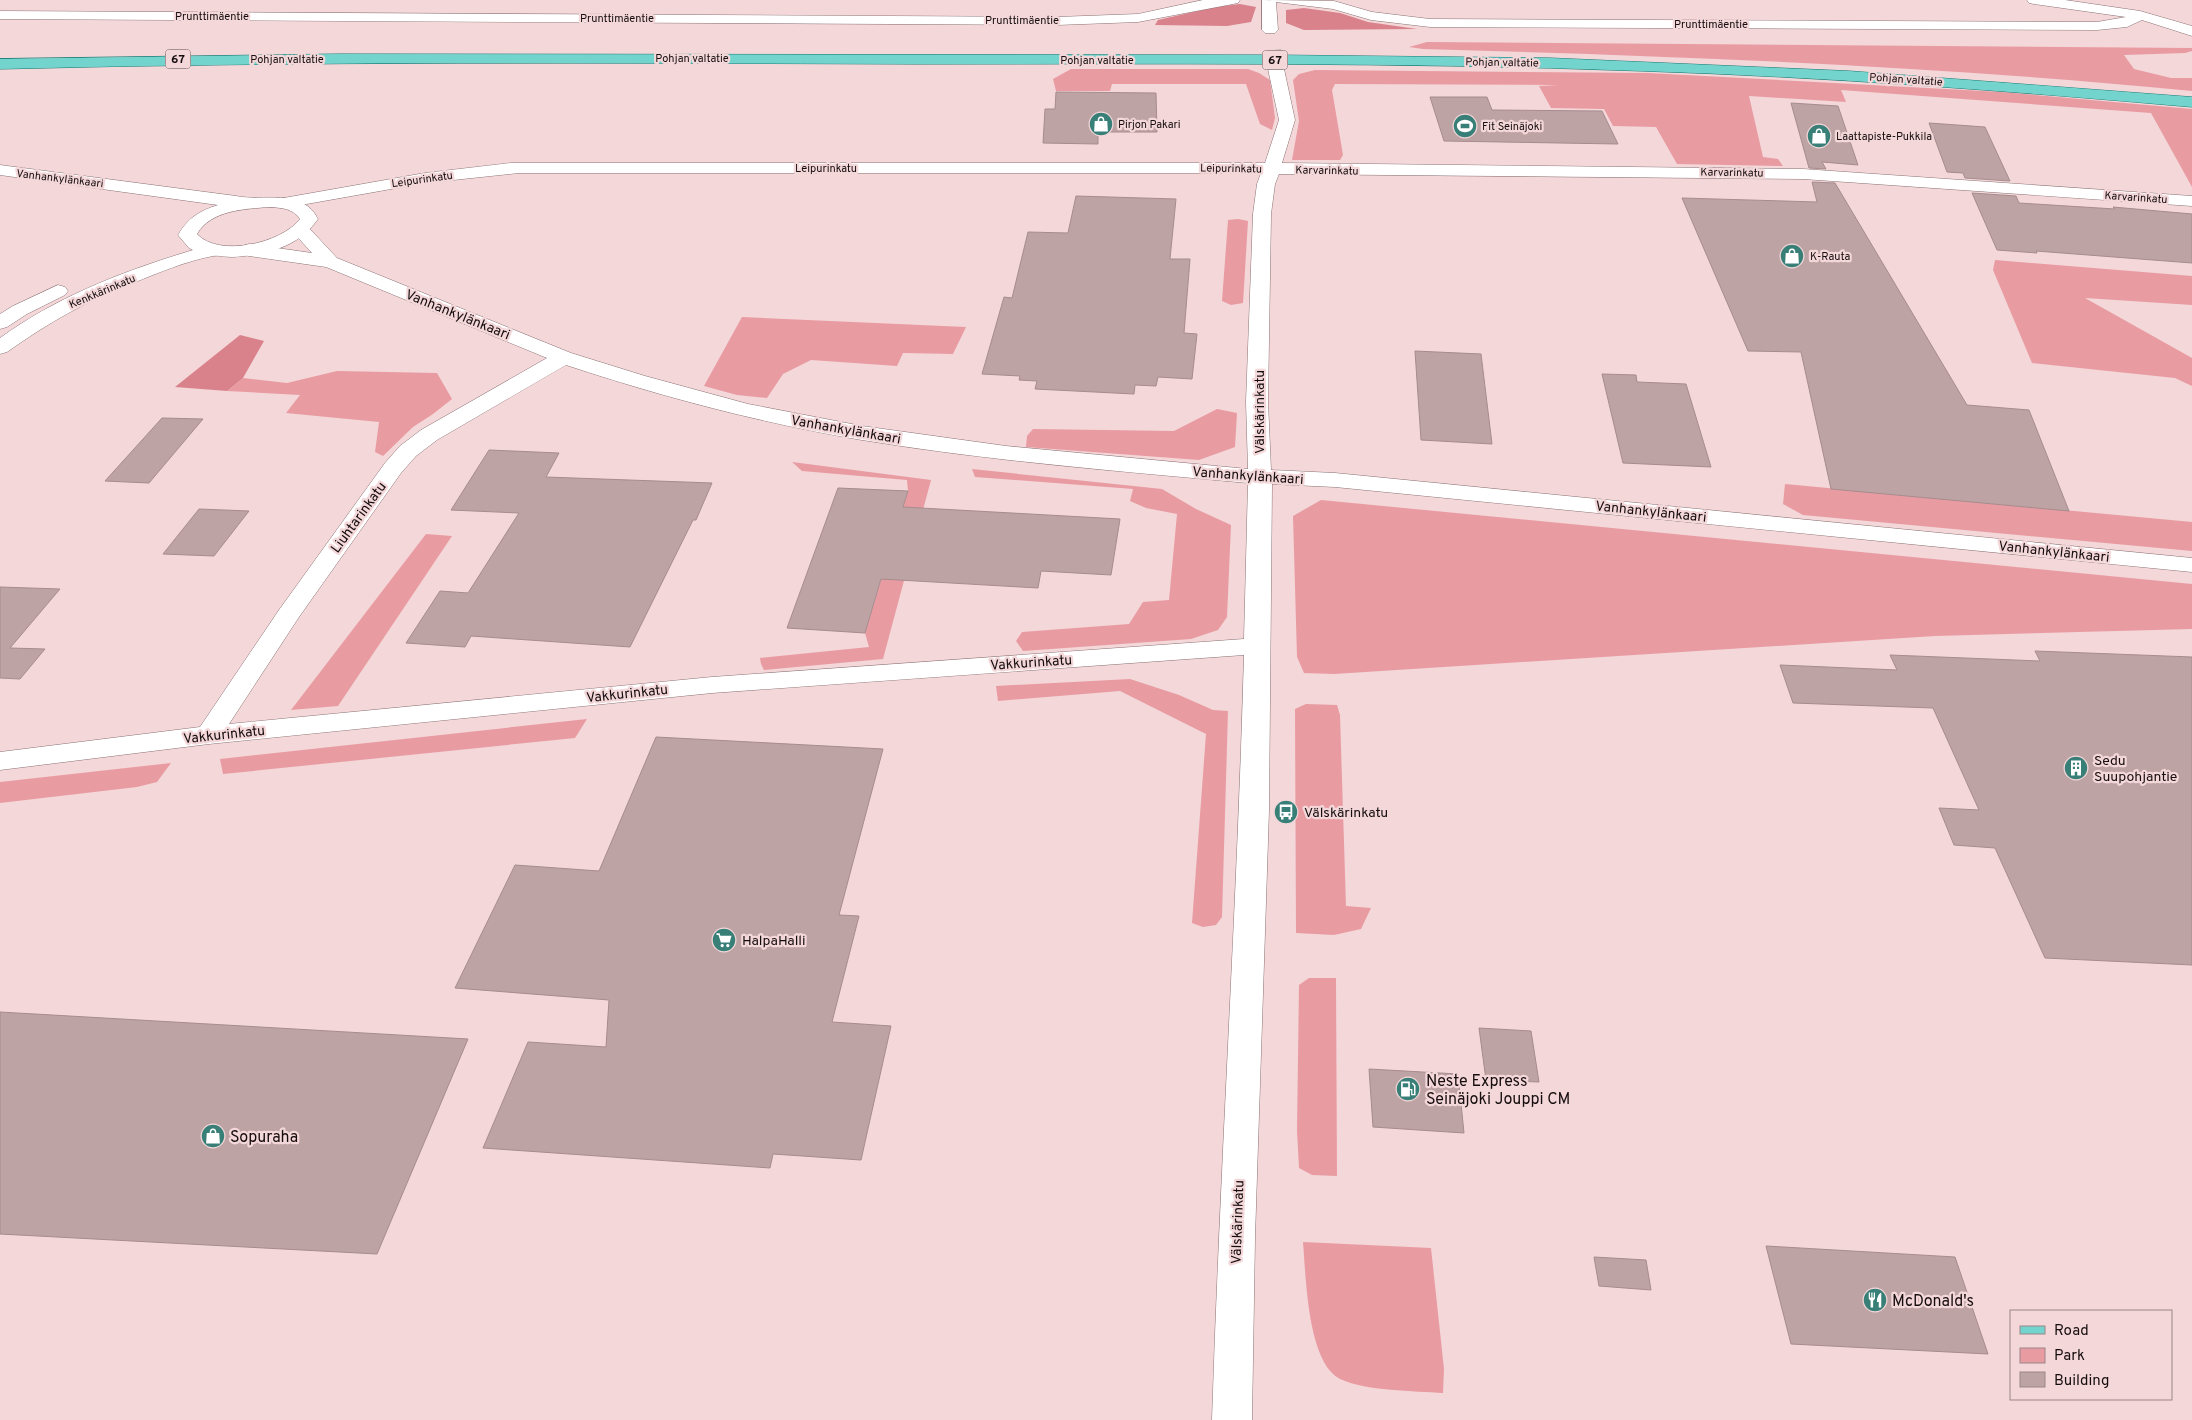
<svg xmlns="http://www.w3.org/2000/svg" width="2192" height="1420" font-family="Overpass,sans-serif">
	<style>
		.green { fill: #e99ba2 }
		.forest { fill: #da828b }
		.building { fill: #bea3a5; stroke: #a68c8e }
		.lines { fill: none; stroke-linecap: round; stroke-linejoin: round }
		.minor-tunnel { stroke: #d2b9bb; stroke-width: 16; stroke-dasharray: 16 8; stroke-linecap: butt }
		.minor-casing { stroke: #8b7274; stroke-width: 1 }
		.tertiary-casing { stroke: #8b7274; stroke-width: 1 }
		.primary-casing { stroke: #167b74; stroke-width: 1 }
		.minor { fill: #fff; fill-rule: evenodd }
		.tertiary { fill: #fff; fill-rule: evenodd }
		.primary { fill: #73d3cd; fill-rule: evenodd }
		.labels { text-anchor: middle; stroke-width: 4.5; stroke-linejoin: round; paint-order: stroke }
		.far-street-label { font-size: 11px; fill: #160d0e; stroke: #f3d7d9 }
		.far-poi-label { font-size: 11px; fill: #160d0e; stroke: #f3d7d9; text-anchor: start }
		.shield { fill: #f3d7d9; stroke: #584a4b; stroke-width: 1 }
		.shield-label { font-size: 12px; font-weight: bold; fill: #160d0e }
		.street-label { font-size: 14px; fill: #160d0e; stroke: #f3d7d9 }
		.poi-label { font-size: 14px; fill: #160d0e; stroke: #f3d7d9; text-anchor: start }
		.near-poi-label { font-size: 16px; fill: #160d0e; stroke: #f3d7d9; text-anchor: start }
	</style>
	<rect width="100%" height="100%" fill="#f3d7d9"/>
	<path class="green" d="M1427 42 2192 48V51L2185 53 2124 55 2134 69 2171 78H2192V91C1936 66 1680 56 1423 49L1409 47Z
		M1071 69H1248L1259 73 1270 80 1275 118 1272 130 1260 124 1246 84H1112L1110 91H1056L1053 79Z
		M1315 70 1648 73 2002 92 2192 109V187L2151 113 1841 90 1846 102 1749 96 1763 157 1778 159 1783 166 1677 164 1656 127 1613 126 1604 109 1551 108 1539 86 1559 85 1335 84 1332 90 1343 155 1340 160H1292L1299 121 1293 80 1299 74Z
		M1238 219 1248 221 1243 303 1231 305 1222 301 1228 220Z
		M1995 260 2192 276V305L2085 298 2192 358V386L2175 378 2032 363 1993 270Z
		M742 317 966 327 953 354 903 353 897 366 811 360 783 374 767 398 737 395 704 386Z
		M337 371 437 373 452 399 433 414 413 427 383 456 375 452 379 422 286 413 300 395 227 391 243 378 287 383Z
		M1217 409 1237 413 1235 447 1199 460 1026 447 1027 436 1033 429 1174 431Z
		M792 462 931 480 883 659 764 670 761 664 760 658 869 647 865 633 908 491 907 480 802 471Z
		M972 469 1162 489 1196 509 1231 525 1227 617 1218 630 1191 639 1023 651 1016 641 1022 632 1129 624 1143 602 1169 600 1177 514 1146 508 1130 501 1133 489 975 477Z
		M1785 484 2192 522V551L1803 515 1783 504Z
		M1321 500 2192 584V629L1935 636 1334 674 1304 673 1297 657 1293 516Z
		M426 534 452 536 338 706 291 710Z
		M1130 679 1179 695 1213 710 1228 711 1222 917 1216 925 1203 927 1192 923 1206 734 1120 691 998 701 996 686Z
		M1306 704 1337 705 1340 715 1346 906 1371 908 1361 929 1334 935 1296 933 1295 709Z
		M587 719 575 738 223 774 220 759Z
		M171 763 157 782 137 787 0 803V782Z
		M1309 978H1336L1337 1176 1312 1175 1299 1168 1297 1131 1299 985Z
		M1303 1242 1431 1248 1444 1369 1443 1393C1415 1391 1365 1391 1340 1379 1307 1362 1306 1276 1303 1242Z"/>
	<path class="forest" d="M1240 4 1256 7 1251 22 1227 26 1155 25 1158 20 1215 7Z
		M1304 8 1340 13 1368 22 1417 29 1304 30 1286 23V10Z
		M240 335 264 341 243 378 227 391 175 387Z"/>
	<path class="building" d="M1056 92 1156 93 1157 132H1098V144L1043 143 1045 109H1055Z
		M1430 97H1487L1492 110 1602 111 1618 144 1444 141Z
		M1791 103 1838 106 1858 165 1822 162 1826 169 1809 168Z
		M1929 123 1985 127 2010 181 1965 178 1963 173 1947 172Z
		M1812 182 1835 183 1967 405 2029 410 2069 511 1831 489 1801 352 1748 351 1682 198 1817 202Z
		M1972 193 2016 196 2019 203 2115 209 2113 207 2192 214V263L2036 251 2037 253 1997 250Z
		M1076 196 1176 199 1170 259H1190L1184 333 1197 334 1192 379 1158 377 1156 386 1135 385 1134 394 1035 389 1037 381 1019 380 1020 376 982 374 1004 297 1012 298 1028 232 1068 233Z
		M1415 351 1481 354 1492 444 1421 440Z
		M1602 374 1636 375 1637 382 1686 384 1711 467 1623 463Z
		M162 418 203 419 149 483 105 481Z
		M489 450 559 453 546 477 712 483 696 520H693L630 647 471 636 465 647 406 643 440 591 468 593 519 513 451 510Z
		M838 488 908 491 903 507 1120 519 1111 575 1041 571 1038 588 881 579 865 633 787 628Z
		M199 509 249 511 214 556 163 554Z
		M0 587 60 589 10 648 45 649 20 679 0 678Z
		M2035 651 2192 657V965L2045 958 1995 848 1954 845 1939 808 1979 810 1933 708 1793 703 1780 665 1897 670 1890 655 2040 661Z
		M656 737 883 749 839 915 859 916 832 1022 891 1026 861 1160 773 1154 770 1168 483 1148 528 1042 606 1047 609 1000 455 988 515 865 599 871Z
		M0 1012 468 1039 377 1254 0 1234Z
		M1479 1028 1531 1031 1539 1082 1486 1080Z
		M1369 1069 1458 1074 1464 1133 1373 1127Z
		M1766 1246 1955 1257 1988 1354 1791 1344Z
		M1594 1257 1646 1260 1651 1290 1599 1286Z"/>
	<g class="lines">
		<path class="minor-tunnel" d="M1273 50 1276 69"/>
		<g class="minor-casing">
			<path id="minor" d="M1203 0H1240L1238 3 1233 4 1138 22 1057 25 0 19V11L1057 17 1138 14Z
				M1262 0 1334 1 1372 12 1430 19 2097 22 2126 17 2034 4 2029 3 2027 0H2065L2140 11 2192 26V36L2142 20 2127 27 2097 30 1430 27 1371 20 1333 9 1276 2 1278 30 1275 33H1265L1262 30Z
				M1276 64 1282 66 1284 69 1295 120 1282 163 1803 169 2192 196V206L1803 179 1279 174 1275 184 1271 214 1268 402 1271 470 1335 473 2192 558V572L1335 487 1272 484 1269 810 1255 1237 1252 1420H1212C1220 1165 1237 910 1244 655L712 693 209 744 0 770V752L200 727 279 610 385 463 400 446 421 430 547 358 326 267 249 256 242 254 239 250 242 246 249 244 312 253 292 231 294 227 301 225 308 227 337 258 571 353 645 376 748 404 862 426 1006 446 1248 469 1246 402 1253 214 1257 184 1261 173H519L425 183 284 208 278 207 275 203 278 199 425 173 511 163H1265L1279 120 1268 69 1270 66ZM566 365C663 397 761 423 862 440 990 461 1119 471 1248 483L1244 639 712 677 229 724 299 617 401 473 416 456 437 440Z"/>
		</g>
		<g class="tertiary-casing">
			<path id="tertiary" d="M0 165 236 196C262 202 302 187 318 219 298 248 265 255 232 257 225 257 219 255 213 256 186 261 158 273 133 283 86 301 48 323 7 352L0 354V338C58 296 124 271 193 250L189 248 178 235C188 218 199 211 218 205L0 175ZM270 207C281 208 293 208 300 219 282 243 219 258 197 234 211 210 245 209 270 207Z
				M58 285 65 287 68 291 65 295 27 314 7 327 0 329V314L13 306Z"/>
		</g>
		<g class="primary-casing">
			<path id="primary" d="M339 54 1273 55 1550 58 1849 71 2192 97V107C2009 91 1826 77 1642 71 1400 62 1157 64 915 64 610 63 305 61 0 69V59Z"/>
		</g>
		<use href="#minor" class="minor"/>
		<use href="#tertiary" class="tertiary"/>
		<use href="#primary" class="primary"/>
	</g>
	<defs>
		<g id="shop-disc" transform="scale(1.25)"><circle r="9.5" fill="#387f78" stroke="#f3d7d9"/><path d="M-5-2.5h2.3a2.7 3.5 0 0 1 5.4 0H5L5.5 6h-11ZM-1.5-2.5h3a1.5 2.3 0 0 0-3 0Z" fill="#fff"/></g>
		<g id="stadium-disc" transform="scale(1.25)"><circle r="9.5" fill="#387f78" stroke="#f3d7d9"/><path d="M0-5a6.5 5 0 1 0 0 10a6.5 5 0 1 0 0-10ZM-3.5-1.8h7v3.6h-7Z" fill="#fff"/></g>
		<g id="building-disc" transform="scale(1.25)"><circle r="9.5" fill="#387f78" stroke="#f3d7d9"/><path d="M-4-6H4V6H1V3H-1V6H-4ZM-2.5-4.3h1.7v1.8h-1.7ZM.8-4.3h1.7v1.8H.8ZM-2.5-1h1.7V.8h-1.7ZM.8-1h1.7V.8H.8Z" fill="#fff"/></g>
		<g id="bus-disc" transform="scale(1.25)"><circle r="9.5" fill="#387f78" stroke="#f3d7d9"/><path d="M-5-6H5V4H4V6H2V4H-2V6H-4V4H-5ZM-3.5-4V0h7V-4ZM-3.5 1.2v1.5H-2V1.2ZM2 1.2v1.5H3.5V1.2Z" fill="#fff"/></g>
		<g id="supermarket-disc" transform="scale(1.25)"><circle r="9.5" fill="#387f78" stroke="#f3d7d9"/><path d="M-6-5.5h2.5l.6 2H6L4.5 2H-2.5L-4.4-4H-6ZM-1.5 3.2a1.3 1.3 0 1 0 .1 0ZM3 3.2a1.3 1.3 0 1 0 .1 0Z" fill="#fff"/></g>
		<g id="fuel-disc" transform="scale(1.25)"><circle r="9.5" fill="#387f78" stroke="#f3d7d9"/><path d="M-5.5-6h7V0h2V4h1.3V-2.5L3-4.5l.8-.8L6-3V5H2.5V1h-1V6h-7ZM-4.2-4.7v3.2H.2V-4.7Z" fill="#fff"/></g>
		<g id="restaurant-disc" transform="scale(1.25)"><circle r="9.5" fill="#387f78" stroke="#f3d7d9"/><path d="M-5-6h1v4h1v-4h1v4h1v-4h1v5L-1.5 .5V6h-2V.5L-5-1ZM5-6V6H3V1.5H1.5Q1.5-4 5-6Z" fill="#fff"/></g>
	</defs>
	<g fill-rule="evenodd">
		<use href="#shop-disc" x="1101" y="124"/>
		<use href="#stadium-disc" x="1465" y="126"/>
		<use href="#shop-disc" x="1819" y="136"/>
		<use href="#shop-disc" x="1792" y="256"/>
		<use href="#building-disc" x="2076" y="768"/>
		<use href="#bus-disc" x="1286" y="812"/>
		<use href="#supermarket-disc" x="724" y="940"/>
		<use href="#fuel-disc" x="1408" y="1089"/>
		<use href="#shop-disc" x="213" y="1136"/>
		<use href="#restaurant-disc" x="1875" y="1300"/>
	</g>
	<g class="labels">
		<g class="far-street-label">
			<text x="212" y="20">Prunttimäentie</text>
			<text x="617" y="22">Prunttimäentie</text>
			<text x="1022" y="24">Prunttimäentie</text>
			<text x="1711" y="28">Prunttimäentie</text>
			<text x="692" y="62">Pohjan valtatie</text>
			<text x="287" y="63">Pohjan valtatie</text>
			<text x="1097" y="64">Pohjan valtatie</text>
			<text transform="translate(1502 62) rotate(1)" y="4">Pohjan valtatie</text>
			<text transform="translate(1906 79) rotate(4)" y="4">Pohjan valtatie</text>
			<text x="826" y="172">Leipurinkatu</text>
			<text transform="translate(1231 168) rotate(1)" y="4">Leipurinkatu</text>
			<text transform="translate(1327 170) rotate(1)" y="4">Karvarinkatu</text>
			<text transform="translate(1732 172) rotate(1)" y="4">Karvarinkatu</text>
			<text transform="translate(60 178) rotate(7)" y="4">Vanhankylänkaari</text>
			<text transform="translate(422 179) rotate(-8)" y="4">Leipurinkatu</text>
			<text transform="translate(2136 197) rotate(4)" y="4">Karvarinkatu</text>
			<text transform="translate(102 291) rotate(-23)" y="4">Kenkkärinkatu</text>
		</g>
		<g class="far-poi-label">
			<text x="1118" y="128">Pirjon Pakari</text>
			<text x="1482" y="130">Fit Seinäjoki</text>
			<text x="1836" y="140">Laattapiste-Pukkila</text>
			<text x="1810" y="260">K-Rauta</text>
		</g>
		<g class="shield">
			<rect x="165.5" y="49.5" width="25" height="19" rx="4"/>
			<rect x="1262.5" y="50.5" width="25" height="19" rx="4"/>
		</g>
		<g class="shield-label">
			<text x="178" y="63">67</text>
			<text x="1275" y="64">67</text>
		</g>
		<g class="street-label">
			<text transform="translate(458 314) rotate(22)" y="5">Vanhankylänkaari</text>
			<text transform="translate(1259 412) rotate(-90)" y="5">Välskärinkatu</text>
			<text transform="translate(846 429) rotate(10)" y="5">Vanhankylänkaari</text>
			<text transform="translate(1248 475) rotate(4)" y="5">Vanhankylänkaari</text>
			<text transform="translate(1651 511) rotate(6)" y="5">Vanhankylänkaari</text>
			<text transform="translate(358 517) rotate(-54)" y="5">Liuhtarinkatu</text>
			<text transform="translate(2054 551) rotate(6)" y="5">Vanhankylänkaari</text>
			<text transform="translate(1031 662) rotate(-4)" y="5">Vakkurinkatu</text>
			<text transform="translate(627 693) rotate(-6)" y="5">Vakkurinkatu</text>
			<text transform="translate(224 734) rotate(-6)" y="5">Vakkurinkatu</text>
			<text transform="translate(1237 1222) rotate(-88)" y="5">Välskärinkatu</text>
		</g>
		<g class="poi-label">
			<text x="2094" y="765">Sedu<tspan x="2094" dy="16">Suupohjantie</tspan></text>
			<text x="1304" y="817">Välskärinkatu</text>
			<text x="742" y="945">HalpaHalli</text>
		</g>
		<g class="near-poi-label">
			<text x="1426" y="1086">Neste Express<tspan x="1426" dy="18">Seinäjoki Jouppi CM</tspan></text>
			<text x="230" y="1142">Sopuraha</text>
			<text x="1892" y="1306">McDonald's</text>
		</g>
	</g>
	<rect x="2010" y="1310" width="162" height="90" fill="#f3d7d9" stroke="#9b8688"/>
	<rect x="2020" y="1326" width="25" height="8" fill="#73d3cd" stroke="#9b8688"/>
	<text x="2054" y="1335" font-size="15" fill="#160d0e">Road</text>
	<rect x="2020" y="1348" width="25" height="15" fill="#e99ba2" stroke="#9b8688"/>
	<text x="2054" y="1360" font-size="15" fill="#160d0e">Park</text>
	<rect x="2020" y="1372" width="25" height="15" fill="#bea3a5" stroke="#9b8688"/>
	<text x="2054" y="1385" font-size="15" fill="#160d0e">Building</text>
</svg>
